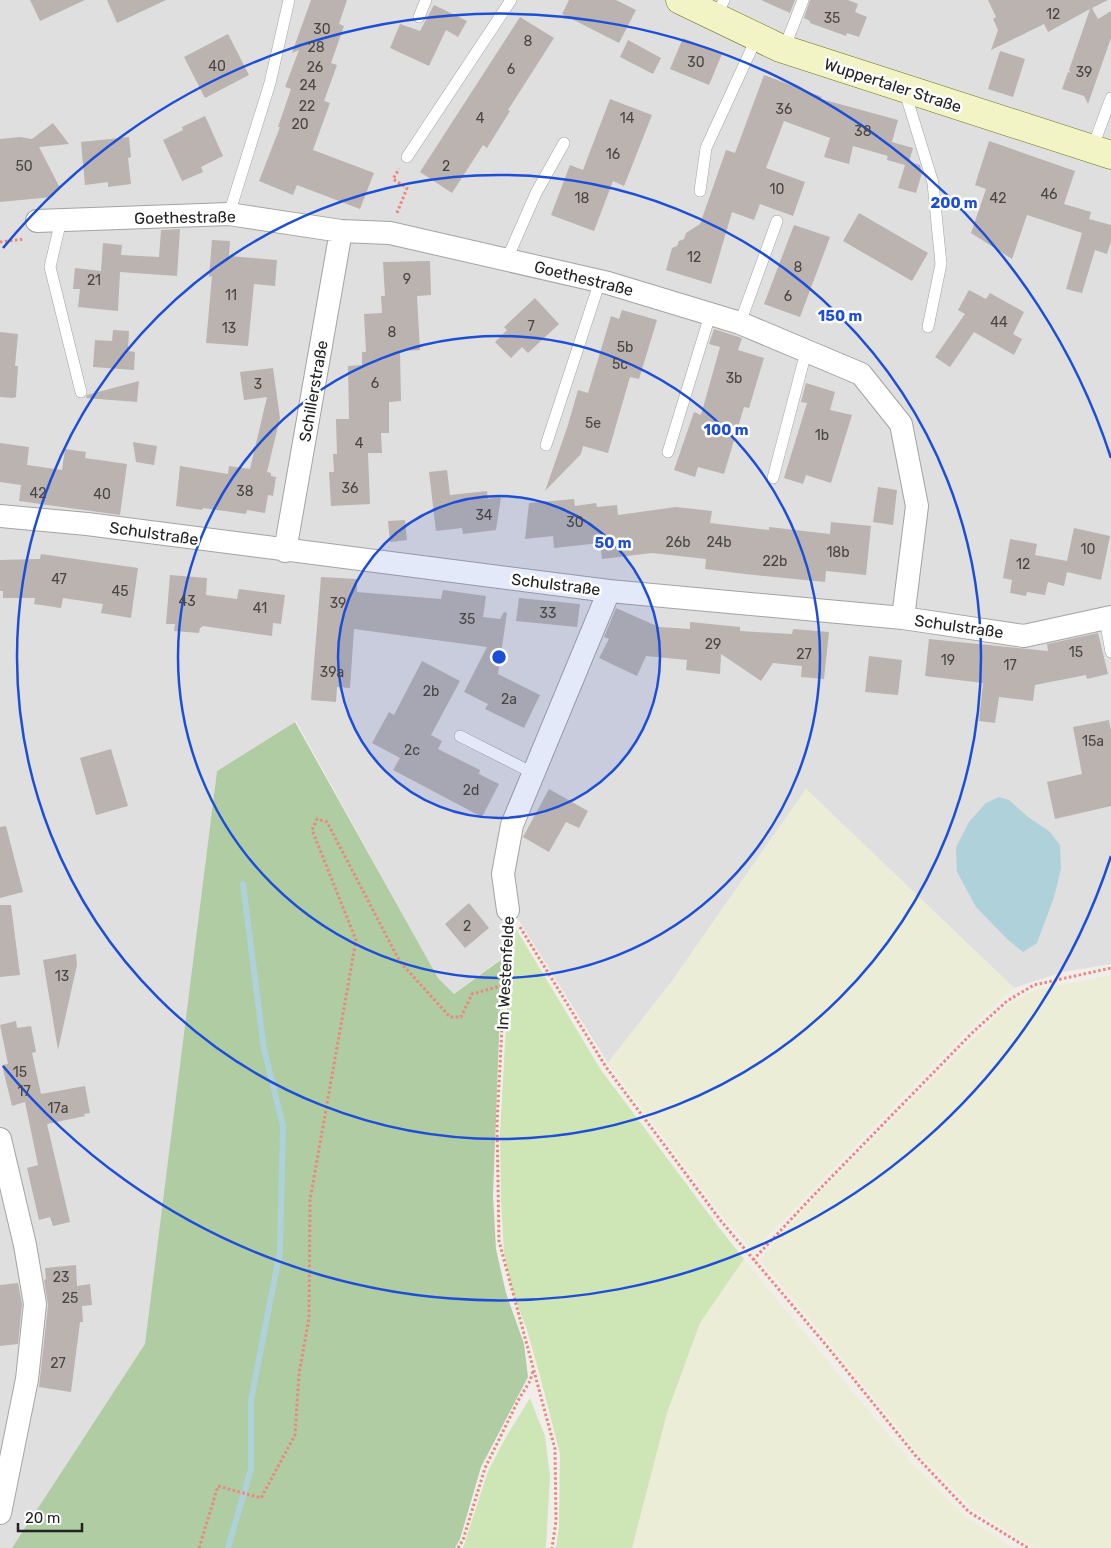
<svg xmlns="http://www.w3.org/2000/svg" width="1111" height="1548" font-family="Rubik,sans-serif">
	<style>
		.residential { fill: #e0dfdf }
		.farmland { fill: #ecedd7 }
		.grass { fill: #cee5b6 }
		.forest { fill: #b0cca3 }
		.water { fill: #afd1d9 }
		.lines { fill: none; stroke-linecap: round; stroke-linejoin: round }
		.stream { stroke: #afd1d9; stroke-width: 6 }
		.building { fill: #bab3af }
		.lane-casing { stroke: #a3a3a3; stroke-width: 12 }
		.street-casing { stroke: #a3a3a3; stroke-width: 24 }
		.secondary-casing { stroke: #697011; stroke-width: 29 }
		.path { stroke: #ec877f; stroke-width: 3; stroke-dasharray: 2.5 2.5; stroke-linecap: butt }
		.lane { stroke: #fff; stroke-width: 11 }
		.street { stroke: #fff; stroke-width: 22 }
		.secondary { stroke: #f3f4c5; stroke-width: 28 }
		.ring { fill: none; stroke: #1d4ed8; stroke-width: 2.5 }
		.labels { text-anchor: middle; stroke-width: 5; stroke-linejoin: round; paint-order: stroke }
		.number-label { font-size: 14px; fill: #484645 }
		.street-label { font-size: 16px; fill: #222; stroke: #fff }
		.centre { fill: #1d4ed8; stroke: #fff; stroke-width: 2.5 }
		.ring-label { font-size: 15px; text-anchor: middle; font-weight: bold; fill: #1d4ed8; stroke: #fff; stroke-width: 5; stroke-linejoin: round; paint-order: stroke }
	</style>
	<rect width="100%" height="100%" fill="#f1eeea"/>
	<path class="residential" d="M0 0H1111V964L1063 972 1014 988 806 789 672 981 608 1063 513 911 502 958 454 994 437 977 296 721 217 771 147 1345 13 1548H0Z"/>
	<path class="farmland" d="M806 789 1014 988 972 1026 753 1251 723 1217 608 1063 672 981Z
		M1111 975V1548H1034L972 1508 917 1452 830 1343 760 1260 812 1201 975 1036 1011 1003 1035 990Z
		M744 1259 910 1461 966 1517 1014 1548H632L667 1413 700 1323Z"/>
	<path class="grass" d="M513 924 601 1070 717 1225 744 1259 700 1323 667 1413 632 1548H556L559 1526 560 1454 540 1376 527 1330 513 1293 504 1253 501 1200 500 1133 511 935Z
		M530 1398 545 1436 550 1476 546 1548H463L488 1471 506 1437Z"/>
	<path class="forest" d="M295 722 438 978 454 994 502 959 493 1196 496 1249 506 1293 524 1344 528 1377 481 1467 460 1539 455 1548H12L145 1344 217 771Z"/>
	<path class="water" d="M999 797 1009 800 1028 817 1049 831 1060 845 1061 869 1054 897 1037 943 1023 952 1006 938 976 907 957 872 956 847 969 822 986 803Z"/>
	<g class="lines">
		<path class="stream" d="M228 1548 251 1469V1400L280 1251 283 1126 264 1049 243 884"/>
	</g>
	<path class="building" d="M30 0H85L40 21Z
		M107 0H166L117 23Z
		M311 0H347L339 24 344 26 331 63 337 65 324 101 330 103 313 150 374 173 360 209 297 185 293 195 259 181 280 127H278L291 89 285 87 299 50 292 53Z
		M569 0H616L636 10 619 43 562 14Z
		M761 0H795L790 13Z
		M810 0H848L858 4 855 12 867 17 859 37 847 33 846 36 810 23V21L804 18Z
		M988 0H1108L1092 8 1098 19 1111 11V38L1088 104 1084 96 1062 89 1068 72 1071 73 1069 70 1090 9 1048 32 1044 24 991 50 998 30 993 19 996 17Z
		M434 5 467 21 458 37 446 30 429 66 390 48 400 24 420 31Z
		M520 17 554 38 508 110 510 111 487 148 483 145 452 193 420 172Z
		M228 34 249 75 205 98 184 57Z
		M683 38 722 54 709 85 670 69Z
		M628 40 661 58 653 74 620 57Z
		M1000 51 1025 59 1013 97 988 89Z
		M764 75 822 97 821 99 898 120 892 142 913 148 909 162 920 165 922 173 916 193 898 188 905 165 887 160 888 154V156L853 146 849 164 824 157 830 138 784 121 766 168 805 182 793 216 760 204 754 220 732 212 711 284 666 270 672 248 677 246 679 241 684 239 686 233 700 224 726 150 735 153Z
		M610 99 652 115 624 186 613 181 594 231 551 215 570 165 583 170Z
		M205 116 223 156 201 167 203 172 182 181 163 140 183 130 182 127Z
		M53 123 69 144 39 147 60 188 52 197 0 202V139L20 137 32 139Z
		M129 137 131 157 128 158 131 184 108 187V182L85 185 81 142Z
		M989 141 1075 171 1064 204 1091 212 1089 219 1111 225V241L1107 254 1095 250 1082 293 1066 289 1082 233 1027 215 1012 259 971 233 986 189 975 185Z
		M859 213 928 253 912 281 843 241Z
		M794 225 830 237 800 317 764 304Z
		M180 229 177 276 120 272 118 311 78 307 80 289H73L75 268 101 271 103 243 122 245 121 255 159 257 161 230Z
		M212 240 230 241 229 256 277 260 275 286 254 284 248 346 206 343 212 276 209 277Z
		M430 261 431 295 417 296 420 350 400 351 401 401 389 402V433H381L382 453H368L370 504 331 506 329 472H334L333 454H337L336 419H349L348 366 362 365V352H366L364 314 382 313 381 296H385L383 262Z
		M969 290 986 299 990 293 1024 312 1013 334 1022 339 1014 355 974 332 950 367 935 357 965 314 958 310Z
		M535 298 559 324 528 353 522 347 511 358 495 342 507 330 504 327Z
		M622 310 657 320 639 379 630 377 608 453 583 446 581 454 545 491 568 425 578 390 588 393 611 316 619 319Z
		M714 329 742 338 738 350 764 358 749 408 744 407 724 474 698 467 695 477 674 470 694 412 701 415 720 347 709 344Z
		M113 330 129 331 128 351 135 352 134 370 93 367 95 340 112 341Z
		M0 332 18 334 15 366H18L16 397 13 398 0 397Z
		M273 368 280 418 267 472 271 473V476L276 477 273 496 268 495 265 513 247 510 246 514 203 508 202 510 176 506 180 466 228 474 229 466 250 469 267 397 244 400 240 372Z
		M139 381 137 402 86 398 87 395Z
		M806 383 835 392 830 410 852 415 831 483 806 475 803 484 784 478 807 403 801 402Z
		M133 442 157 446 154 465 136 462Z
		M0 443 29 447 27 465 62 470 65 449 86 452 85 458 127 464 120 515 19 501 21 485 0 482Z
		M447 470 450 495 487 491 488 499 501 497 496 530 463 534 462 528 436 531 429 472Z
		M878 487 897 490 893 525 873 522Z
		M574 499 575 506 596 503 597 507 617 505 618 515 676 507 712 511 710 523 769 530V527L830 534 831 522 871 526 866 575 826 571 825 582 745 574 705 569 706 559 652 553 602 559 600 543 554 548 553 536 525 539 529 503Z
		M405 520 407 540 390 542 388 521Z
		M1074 528 1110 536 1101 580 1067 572 1064 586 1048 582 1045 595 1027 592 1026 596 1010 593 1012 580 1003 578 1010 539 1037 544 1035 555 1067 561Z
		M41 554 138 568 131 618 101 613 103 604 63 598 61 608 34 604 35 598H3V591H0V560L40 559Z
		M170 575 207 578 206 595 237 599 239 589 285 595 281 624 273 623 272 636 203 626 200 628 199 633 174 631 175 624H166Z
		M321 577 357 579V592L441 599 443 590 486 596 483 617 500 619 504 612 507 613 498 674 540 695 524 728 485 709 488 704 464 692 487 647 354 629 350 688 337 687 336 702 311 700Z
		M519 598 580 604 577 627 516 621Z
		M616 608 659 627 690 629V622L740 627V631L792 634 793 629 829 632 824 679 801 677 802 666 773 663 761 681 721 654 720 674 686 670 687 660 646 656 637 676 599 658 609 639 604 637Z
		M1098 633 1108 674 1087 679 1086 675 1035 685 1033 701 999 697 995 723 979 721 983 683 925 676 929 639 1048 651 1047 644Z
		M869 656 902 660 898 695 865 692Z
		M422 661 460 681 431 735 442 741 438 749 480 770 479 774 499 784 482 817 393 770 400 758 372 743 389 712 394 715Z
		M1109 720 1111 731V806L1055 819 1047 782 1082 774 1073 727Z
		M111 749 128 806 96 815 80 758Z
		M549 789 588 811 579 828 566 822 549 852 523 837Z
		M6 826 23 892 0 898V827Z
		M469 903 489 928 465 948 445 924Z
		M0 905H11L20 975 0 977Z
		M76 954 77 965 58 1050 43 960Z
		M16 1021 17 1028 31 1026 36 1052 32 1053 41 1094 85 1086 90 1113 84 1114 85 1116 47 1124 70 1222 53 1226 50 1217 39 1220 27 1168 38 1165 25 1102 12 1106 2 1065 8 1064 0 1025Z
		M76 1265 77 1286 90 1284 92 1305 82 1306 83 1322H80L71 1392 39 1387 48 1305 44 1280 46 1279 45 1268Z
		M18 1283 22 1304 18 1344 0 1346V1285Z"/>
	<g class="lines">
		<g class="lane-casing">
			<path id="lane" d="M419 17 426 0
				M716 17 724 0
				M784 49 803 0
				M904 89 933 183 941 264 928 327
				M1092 149 1111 98
				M407 157 511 0
				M700 191 706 148 757 37
				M229 214 270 83 289 0
				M61 220 50 267 81 392
				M507 259 536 193 564 143
				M740 323 777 221
				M546 445 600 281
				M668 452 710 315
				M773 478 806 352
				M1105 619 1111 652
				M460 736 533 773"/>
		</g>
		<g class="street-casing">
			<path id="street" d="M37 221 229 214 341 231 390 233 608 283 740 323 861 374 901 424 917 506 903 618
				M0 516 87 524 609 591 903 618 1024 636 1111 617
				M285 551 341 231
				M508 910 503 874 512 825 609 591
				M0 1139 25 1245 35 1304 27 1379 0 1513"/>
		</g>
		<g class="secondary-casing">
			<path id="secondary" d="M680 0 780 48 1111 155"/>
		</g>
		<path class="path" d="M397 213 407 188 393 179 399 169
			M0 242 24 239
			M520 927 606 1067 721 1221 826 1345 915 1455 969 1512 1028 1548
			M507 930 497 1123 499 1241 555 1449 556 1521 552 1548
			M753 1260 810 1199 972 1033 1007 1001 1034 985 1111 968
			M199 1548 218 1486 261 1498 295 1435 299 1374 309 1318 310 1200 356 940 312 830 317 819 327 822 400 962 450 1017H461L472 994 504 985
			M458 1548 463 1540 485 1468 519 1399 530 1381 533 1371"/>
		<use href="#lane" class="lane"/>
		<use href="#street" class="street"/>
		<use href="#secondary" class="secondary"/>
	</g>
	<circle cx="499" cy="657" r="161" fill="#1d4ed8" fill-opacity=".12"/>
	<g class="ring">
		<circle cx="499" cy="657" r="161"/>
		<circle cx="499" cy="657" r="321"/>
		<circle cx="499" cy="657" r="482"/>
		<path d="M1111 856A643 643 0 0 1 3 1066M3 248A643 643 0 0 1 1111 458"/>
	</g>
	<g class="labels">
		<g class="number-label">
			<text x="1053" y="19">12</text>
			<text x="832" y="23">35</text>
			<text x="322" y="34">30</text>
			<text x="528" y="46">8</text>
			<text x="316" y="52">28</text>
			<text x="696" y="67">30</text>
			<text x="217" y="71">40</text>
			<text x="315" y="72">26</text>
			<text x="511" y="74">6</text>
			<text x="1084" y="77">39</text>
			<text x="308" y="90">24</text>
			<text x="307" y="111">22</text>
			<text x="784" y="114">36</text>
			<text x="480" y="123">4</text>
			<text x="627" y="123">14</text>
			<text x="300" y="129">20</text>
			<text x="863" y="136">38</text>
			<text x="613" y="159">16</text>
			<text x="24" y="171">50</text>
			<text x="446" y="171">2</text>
			<text x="777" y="194">10</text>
			<text x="1049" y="199">46</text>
			<text x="582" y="203">18</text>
			<text x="998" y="203">42</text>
			<text x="694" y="262">12</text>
			<text x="798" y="272">8</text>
			<text x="407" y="284">9</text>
			<text x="94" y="285">21</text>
			<text x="231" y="300">11</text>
			<text x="788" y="301">6</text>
			<text x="999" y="327">44</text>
			<text x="531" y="331">7</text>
			<text x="229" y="333">13</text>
			<text x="392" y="337">8</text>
			<text x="625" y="352">5b</text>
			<text x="620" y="369">5c</text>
			<text x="734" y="383">3b</text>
			<text x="375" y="388">6</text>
			<text x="258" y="389">3</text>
			<text x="593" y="428">5e</text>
			<text x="822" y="440">1b</text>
			<text x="359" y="448">4</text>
			<text x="350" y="493">36</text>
			<text x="245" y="496">38</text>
			<text x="38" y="498">42</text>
			<text x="102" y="499">40</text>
			<text x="484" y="520">34</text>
			<text x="575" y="527">30</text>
			<text x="678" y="547">26b</text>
			<text x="719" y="547">24b</text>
			<text x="1088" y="554">10</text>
			<text x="838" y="557">18b</text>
			<text x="775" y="566">22b</text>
			<text x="1023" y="569">12</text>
			<text x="59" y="584">47</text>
			<text x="120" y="596">45</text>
			<text x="187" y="606">43</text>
			<text x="338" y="608">39</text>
			<text x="260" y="613">41</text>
			<text x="548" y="618">33</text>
			<text x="467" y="624">35</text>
			<text x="713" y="649">29</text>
			<text x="1076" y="657">15</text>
			<text x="804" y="659">27</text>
			<text x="948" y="665">19</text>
			<text x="1010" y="670">17</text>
			<text x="332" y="677">39a</text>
			<text x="431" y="696">2b</text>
			<text x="509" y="704">2a</text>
			<text x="1093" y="746">15a</text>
			<text x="412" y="755">2c</text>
			<text x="471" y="795">2d</text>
			<text x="467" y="931">2</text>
			<text x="62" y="981">13</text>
			<text x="20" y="1077">15</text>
			<text x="24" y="1096">17</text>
			<text x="58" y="1113">17a</text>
			<text x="61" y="1282">23</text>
			<text x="70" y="1303">25</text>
			<text x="58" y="1368">27</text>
		</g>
		<g class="street-label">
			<text transform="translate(893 85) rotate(18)" y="6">Wuppertaler Straße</text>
			<text transform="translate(185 217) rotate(-1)" y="6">Goethestraße</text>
			<text transform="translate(584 278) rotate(14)" y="6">Goethestraße</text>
			<text transform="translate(313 391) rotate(-80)" y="6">Schillerstraße</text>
			<text transform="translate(154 533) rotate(8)" y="6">Schulstraße</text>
			<text transform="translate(556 584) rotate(7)" y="6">Schulstraße</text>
			<text transform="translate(959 626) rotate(8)" y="6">Schulstraße</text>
			<text transform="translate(505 973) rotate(-87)" y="6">Im Westenfelde</text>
		</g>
	</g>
	<circle cx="499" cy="657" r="8" class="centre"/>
	<g class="ring-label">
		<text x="954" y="208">200 m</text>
		<text x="840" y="321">150 m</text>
		<text x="726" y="435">100 m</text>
		<text x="613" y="548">50 m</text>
	</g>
	<path d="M18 1523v8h64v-8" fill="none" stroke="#222222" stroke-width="2.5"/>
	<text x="25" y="1523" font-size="15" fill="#222222" stroke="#ffffff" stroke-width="4" paint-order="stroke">20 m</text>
</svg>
